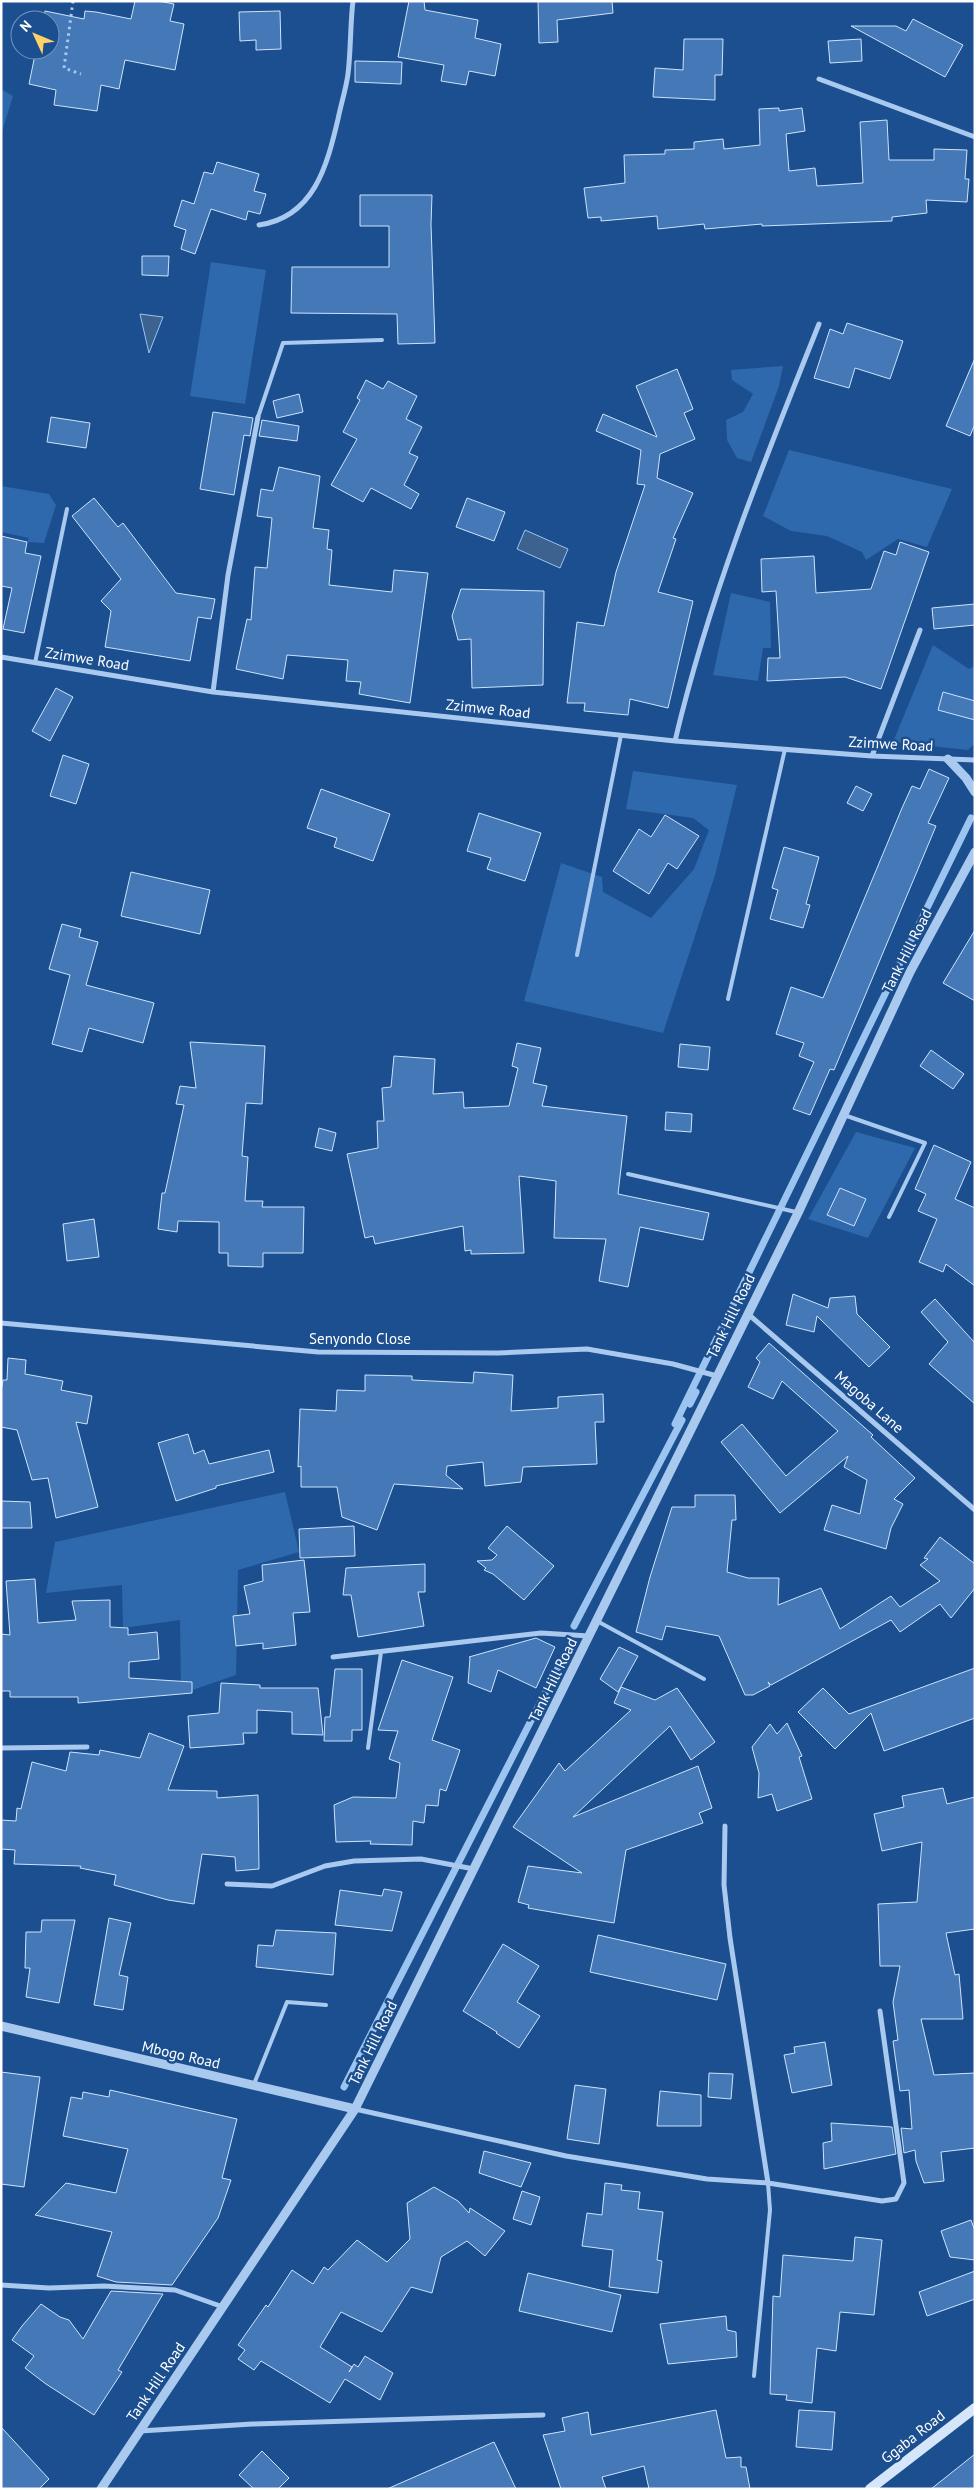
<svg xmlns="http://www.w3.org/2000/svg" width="976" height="2490" font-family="'PT Sans',sans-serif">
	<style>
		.green { fill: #2e69ad }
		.water { fill: #3c6290; stroke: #9cc4f0 }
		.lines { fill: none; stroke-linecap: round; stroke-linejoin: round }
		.stream { stroke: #9cc4f0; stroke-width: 7 }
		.building { fill: #4478b7; stroke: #cfe3fa }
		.path { stroke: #a9c9ee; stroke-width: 3; stroke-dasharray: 2.5 4; stroke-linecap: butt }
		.service { stroke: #a9c9ee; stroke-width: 4 }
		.minor { stroke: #a9c9ee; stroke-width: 5 }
		.tertiary { stroke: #a9c9ee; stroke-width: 9 }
		.secondary { stroke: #d6e6fa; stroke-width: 10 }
		.labels { text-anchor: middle; stroke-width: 5; stroke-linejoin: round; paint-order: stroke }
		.street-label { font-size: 15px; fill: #fff; stroke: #1b4f8f }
	</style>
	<rect width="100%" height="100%" fill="#1b4f8f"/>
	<path class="green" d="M1 89 13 96 1 135Z
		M211 262 266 270 245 404 190 396Z
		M783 366 779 386 751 462 737 458 727 440 726 420 743 412 753 394 732 380 731 370Z
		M789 450 952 489 927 547 898 539 866 560 862 552 827 536 791 531 763 516Z
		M1 486 49 494 56 505 44 543 27 542 29 538 1 532Z
		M731 593 770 602 771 648H763L758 681 713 675Z
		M933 645 969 669 975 666V743L968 750 893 742Z
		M633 771 737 785 715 875 663 1033 524 1001 561 863 602 877 603 892 651 918 694 869 709 830 693 818 626 809Z
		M856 1132 915 1148 868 1238 808 1219Z
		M285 1492 299 1552 238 1570 236 1675 181 1694 180 1620 123 1628 122 1585 46 1593 55 1542Z"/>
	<path class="water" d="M140 314 163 317 149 353Z
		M525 530 568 549 560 568 517 549Z"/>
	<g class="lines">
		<path class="stream" d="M690 1404 696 1392
			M675 1424 971 818
			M574 1626 682 1420
			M344 2087 562 1660"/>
	</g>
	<path class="building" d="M135 1H158L174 4 170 21 184 24 175 70 125 60 119 89 101 85 97 111 54 105 56 90 29 84 36 50H50V20H43L45 11 84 19 85 11 96 12 131 19Z
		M409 1H424L425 10 478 20 475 38 501 44 495 76 469 71 466 85 441 81 444 65 398 57Z
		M538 1H612L613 13 557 20 558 42 539 43Z
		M280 11 281 49 256 50V40L240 41 239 12Z
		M913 19 963 45 945 77 851 26H896L906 31Z
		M684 39H723L722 75H715V100L653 97 655 68 683 70Z
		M861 39 862 61 830 63 828 41Z
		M355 61 402 62 401 84 355 82Z
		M779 108V111L802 108 805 131 786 134 789 171 815 168 817 186 863 183 860 122 887 120 889 160H934V149L967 150 965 179H969L967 202 926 200 927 213 892 217V221L762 226V224L705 229 704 224 658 229 657 216 601 221V217L588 218 584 188 625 183 624 155 665 154V150L694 149V142L723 139 724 149 760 145 759 109Z
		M217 162 259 174 254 191 266 194 260 214 248 211 246 220 211 209 195 254 181 249 186 230 174 226 182 200 194 204 204 172 213 174Z
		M360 195H432L431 224 435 343 398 344 397 314 291 313 292 267H389V226H360Z
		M142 256H169L168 276 142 275Z
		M847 323 903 341 890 379 855 368 849 388 814 378 830 329 843 334Z
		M975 358V424L970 436 946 426Z
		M677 369 693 409 684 413 695 439 660 454 657 478 693 493 673 538 676 539 658 592 693 601 668 708 630 699 628 715 584 711 585 703H567L577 622 604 626 616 572 645 485 637 484 641 450 596 431 603 414 657 437 636 386Z
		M366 380 383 389 388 381 417 396 406 419 422 427 409 453 418 457 404 485 419 494 411 509 371 488 363 502 331 485 357 439 343 432 360 400 357 398Z
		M299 394 303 412 277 418 273 401Z
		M213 412 253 418 250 436 244 435 234 495 200 489Z
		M51 417 90 423 86 448 47 442Z
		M262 420 299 426 297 441 259 436Z
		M279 467 320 476 313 528 329 530 327 549 332 550 329 585 392 592 394 570 428 573 410 703 359 694 361 682 346 681 348 660 287 655 283 679 236 669 247 619 251 620 255 567 267 568 272 518 257 516 261 489 273 491Z
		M94 498 118 527 123 523 176 593 215 599 211 619 198 617 190 661 105 647 111 611 101 601 121 579 72 516Z
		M467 498 505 512 494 541 456 527Z
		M1 536 27 542 25 553 41 556 24 633 3 629 12 588 1 586Z
		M900 542 929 552 881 689 845 677 767 681 768 658H780L776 591 762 592 761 559 814 556 816 593 871 589 884 551 896 555Z
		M461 589 544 591 543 685 472 688 471 639 458 640 452 616Z
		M975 604V625L934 629 932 608Z
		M56 688 73 697 50 741 32 731Z
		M943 692 975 701V720L938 710Z
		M63 755 89 764 76 804 50 796Z
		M929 769 949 778 928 823 936 826 834 1070 830 1069 810 1115 793 1109 814 1062 799 1056 804 1043 776 1034 791 987 823 998 902 808 912 786 920 789Z
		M856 786 872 794 863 811 847 803Z
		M321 789 390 814 373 861 334 847 337 838 307 828Z
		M479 813 541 833 525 881 487 869 491 858 467 851Z
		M665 815 699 836 677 869 668 863 649 894 613 871 639 829 651 837Z
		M784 847 819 857 806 904 810 905 803 928 770 919 778 890 772 888Z
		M131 872 210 890 200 934 121 916Z
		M62 924 81 929 79 937 98 942 86 985 154 1003 143 1043 89 1028 82 1052 52 1044 70 975 49 969Z
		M975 930V1001L943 983Z
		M190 1042 265 1046 262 1104 246 1103 242 1156 248 1157 245 1201H263L262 1207H304L303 1253H263V1267L228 1266V1253H219V1222L178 1221 177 1232 158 1229 162 1193H165L184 1105 176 1104 180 1086 196 1088Z
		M517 1043 541 1048 533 1083 547 1086 542 1106 627 1116 618 1194 709 1213 703 1240 640 1227 628 1287 599 1281 606 1239 554 1238 556 1181 519 1176 524 1253 471 1254V1250L465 1251 463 1226 375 1244 373 1236 365 1238 347 1154 378 1148 377 1121H384L382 1088 391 1087 394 1056 435 1059 433 1094 463 1092 464 1108 509 1106 518 1068 512 1066Z
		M680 1044 710 1047 708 1070 678 1067Z
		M931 1050 964 1074 953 1089 920 1066Z
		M666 1112 692 1114 691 1132 665 1130Z
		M319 1128 336 1133 332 1151 315 1147Z
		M934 1145 971 1162 955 1199 975 1208V1286L946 1264 943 1272 919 1262 937 1219 918 1211 926 1194 915 1189Z
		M840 1188 866 1199 854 1226 827 1215Z
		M94 1219 99 1257 67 1261 63 1224Z
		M793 1294 828 1308 830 1298 855 1296 857 1314 890 1347 869 1367 817 1316 814 1332 786 1325Z
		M935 1299 975 1343V1404L929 1364 948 1342 921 1312Z
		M769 1343 873 1435 871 1437 915 1478 894 1499 903 1504 891 1528 886 1549 824 1530 832 1505 860 1514 867 1480 844 1467 848 1456 780 1513 721 1442 742 1424 786 1476 838 1431 782 1381 773 1399 748 1387 760 1362 756 1358Z
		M8 1358 26 1360 25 1374 63 1381 61 1390 92 1396 87 1424 76 1422 98 1507 56 1518 48 1478 32 1480 17 1430 1 1427V1391L3 1380H7Z
		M474 1372 513 1375 511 1411 558 1408V1397L603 1394 604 1422H595L597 1464 523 1467 521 1482 485 1486 483 1462 447 1466 446 1475 463 1489 394 1484 377 1530 342 1517 337 1487H301V1466L298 1467 300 1409 336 1411 337 1390 365 1391V1375L412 1376V1380L473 1383Z
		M188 1434 194 1454 204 1450 209 1464 269 1450 274 1472 216 1486V1488L176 1501 158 1443Z
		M695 1495H735L736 1520H732L727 1572 748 1578H779L778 1605 821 1588 840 1629 891 1596 900 1607 940 1581 920 1565 928 1559 924 1558 940 1537 975 1564V1588L951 1618 940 1604 900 1632 891 1620 771 1685 768 1682 770 1686 753 1695H745L719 1636 666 1626 662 1640 636 1632 650 1577 672 1507H695Z
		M1 1501 30 1502 32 1528H1Z
		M354 1526 355 1556 300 1558 299 1529Z
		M507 1526 554 1566 524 1600 493 1574 484 1570 486 1568 477 1561 492 1560 497 1555 488 1548Z
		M304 1560 310 1612 293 1613 296 1645 263 1649V1643L236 1646 233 1616 250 1614 244 1586 263 1581 262 1565Z
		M425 1564V1592H418L424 1626 358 1637 351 1595H343L346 1568Z
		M35 1579 38 1623 76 1620 72 1601 110 1600V1627L128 1628V1635L157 1632 159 1659 129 1662V1678L192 1682V1693L78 1703V1697H10V1691H1V1634L10 1635 6 1581Z
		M536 1638 555 1647 536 1688 498 1670 491 1692 468 1683 470 1658 469 1657Z
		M619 1647 638 1656 618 1692 600 1679Z
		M402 1660 453 1677 432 1740 460 1750 446 1791 440 1789 438 1806 426 1805 424 1823 413 1821 412 1845 370 1844 371 1841 336 1842 334 1805 353 1797 396 1798 400 1763 389 1759 398 1731 378 1730Z
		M975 1668V1718L884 1751 871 1713 835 1749 798 1712 823 1688 849 1714Z
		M335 1669H362V1730H352V1741H324L325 1717H330Z
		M221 1683 260 1685V1688H318L323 1735 292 1734V1712L257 1710V1733H243L244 1744 190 1748 188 1716 219 1713Z
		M621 1687 655 1700 677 1688 715 1742 691 1760 670 1726 573 1817 698 1766 712 1808 699 1813 703 1823 626 1850 614 1923 528 1908 529 1905 518 1902 528 1866 582 1873 513 1827 559 1763 565 1771 631 1710 614 1703Z
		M787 1723 802 1756 799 1757 812 1799 777 1811 772 1794 758 1798 759 1773 752 1747 770 1724 777 1734Z
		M149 1733 184 1746 168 1790 217 1791V1798L258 1795 259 1869 236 1871 235 1857 202 1854 194 1904 168 1900 114 1885 116 1875 80 1868 81 1866 14 1864 15 1850 1 1849V1820L16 1821 17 1808 21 1809 32 1762 66 1771 70 1752 99 1755 100 1750 140 1758Z
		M943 1788 947 1804 975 1797V1929L946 1933 955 1975 959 1974 963 2019H921L934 2075 975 2073V2148L941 2152 944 2181 924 2183 916 2161 915 2150 904 2153 901 2128 912 2129 909 2090 900 2091 893 2041 898 2040 893 2002 900 1966H880L878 1904 917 1902 922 1842 882 1851 874 1814 904 1807 902 1796Z
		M384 1889 402 1892 392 1931 335 1925 340 1890 382 1896Z
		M109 1918 131 1923 119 1975 128 1977 123 2010 94 2005Z
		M42 1920H75L59 2003 26 1997 30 1968H25L26 1932H41Z
		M276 1930 336 1933 333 1975 256 1967 258 1945 273 1946Z
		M598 1935 726 1964 717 2000 590 1972Z
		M503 1944 539 1966 517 2002 540 2016 519 2048 496 2033 497 2032 463 2011Z
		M825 2042 832 2085 792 2093 784 2055 795 2053 794 2047Z
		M1 2072 40 2077 24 2187 1 2184Z
		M709 2073 733 2074 731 2099 708 2097Z
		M575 2085 606 2089 599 2144 567 2139Z
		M110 2090 237 2119 222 2178 231 2180 218 2218 172 2285 116 2282 97 2276 112 2232 35 2215 66 2183 116 2193 128 2149 63 2136 71 2097 82 2099 83 2092 109 2097Z
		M660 2091 701 2095V2126H657Z
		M831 2123 892 2127 896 2154 824 2169 823 2143 832 2141Z
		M484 2151 531 2163 521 2187 479 2173Z
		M605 2183 622 2185 621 2190 640 2192 638 2209 663 2212 657 2260 662 2261 658 2293 609 2287 613 2250 582 2246 587 2213 602 2215Z
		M434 2187 458 2201 469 2213 470 2208 505 2231 485 2256 467 2241 441 2257 432 2293 411 2287 382 2332 341 2312 320 2347 352 2367 349 2372 354 2364 358 2367 365 2356 393 2373 380 2400 345 2379 330 2403 261 2361 254 2370 238 2359 245 2350 238 2345 266 2305 268 2307 292 2270 313 2284 324 2267 328 2270 357 2240 387 2262 410 2239 407 2203Z
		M522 2191 540 2197 531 2225 513 2219Z
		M971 2220 975 2231V2260L950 2257 941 2231Z
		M855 2237 882 2240 874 2315 840 2312 836 2351 817 2348 812 2403 786 2400 787 2395 770 2394 773 2296 780 2297 783 2255 853 2261Z
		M975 2271V2299L927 2316 919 2292Z
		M528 2273 621 2295 612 2332 519 2311Z
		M111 2291 163 2294 118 2370 122 2372 94 2415 46 2384 25 2368 34 2356 12 2340 22 2326 41 2304 60 2317 69 2320 83 2339Z
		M726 2316 727 2330 736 2332 737 2357 668 2364 660 2324Z
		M716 2410 726 2458 741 2457V2467H746L750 2489H649L644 2466 602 2477 606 2489H561L543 2435 565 2431 562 2418 588 2412 591 2435Z
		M799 2410 835 2412 832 2450 796 2447Z
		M1 2427 49 2479 39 2489H1Z
		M494 2442 516 2489H387Z
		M262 2451 289 2478 278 2489H254L239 2475Z
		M975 2454V2489H931Z"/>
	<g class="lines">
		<path class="path" d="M73 1 64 68 81 74"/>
		<path class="service" d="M258 417 283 343 382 340
			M35 663 67 509
			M577 955 621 735
			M728 999 785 749
			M844 1115 925 1143 889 1217
			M628 1174 796 1212
			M597 1621 704 1679
			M368 1748 381 1652
			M254 2084 287 2002 326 2005
			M754 2376 770 2210 768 2183"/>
		<path class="minor" d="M819 79 975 137
			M259 225C314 217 327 166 338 119 341 104 346 89 348 74 351 50 350 26 353 1
			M1 657 213 692 675 741 872 756 975 760
			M213 692 228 575 258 417
			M675 741C709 597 764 461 819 324
			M872 756 920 630
			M748 1314 975 1510
			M1 1323 318 1352 498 1353 587 1349 673 1364 717 1376
			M333 1657 541 1633 589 1636
			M1 1748 87 1747
			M725 1826 724 1885 730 1938 768 2183
			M227 1884 272 1886 325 1866 354 1861 421 1859 474 1869
			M355 2109 566 2156 707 2179 768 2183 882 2201 896 2199 904 2183 880 2011
			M1 2285 49 2288 104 2286 175 2290 223 2307
			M140 2431 252 2424 543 2415"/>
		<path class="tertiary" d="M948 759 966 778 975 792
			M1 2026 355 2109
			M101 2489 355 2109 798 1213 910 972 975 852"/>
		<path class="secondary" d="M870 2489 975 2408"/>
	</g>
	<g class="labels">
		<g class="street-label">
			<text transform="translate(87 659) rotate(9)" y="5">Zzimwe Road</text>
			<text transform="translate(488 709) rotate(6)" y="5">Zzimwe Road</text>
			<text transform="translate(891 744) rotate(3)" y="5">Zzimwe Road</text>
			<text transform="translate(907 951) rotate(-63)" y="5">Tank Hill Road</text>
			<text transform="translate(731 1316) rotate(-64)" y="5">Tank Hill Road</text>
			<text x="360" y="1344">Senyondo Close</text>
			<text transform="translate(869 1402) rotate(41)" y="5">Magoba Lane</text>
			<text transform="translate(553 1680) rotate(-64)" y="5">Tank Hill Road</text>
			<text transform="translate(373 2043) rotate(-64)" y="5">Tank Hill Road</text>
			<text transform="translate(181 2055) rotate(13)" y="5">Mbogo Road</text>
			<text transform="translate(156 2382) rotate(-56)" y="5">Tank Hill Road</text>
			<text transform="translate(913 2437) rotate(-38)" y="5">Ggaba Road</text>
		</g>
	</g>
	<rect width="976" height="2490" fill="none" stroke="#ffffff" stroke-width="5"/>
	<g transform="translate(35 35) rotate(314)"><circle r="24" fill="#1b4f8f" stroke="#7695bc"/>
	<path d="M0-4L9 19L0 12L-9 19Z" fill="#ffd166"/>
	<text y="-8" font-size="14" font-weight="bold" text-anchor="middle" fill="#ffffff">N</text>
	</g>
</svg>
